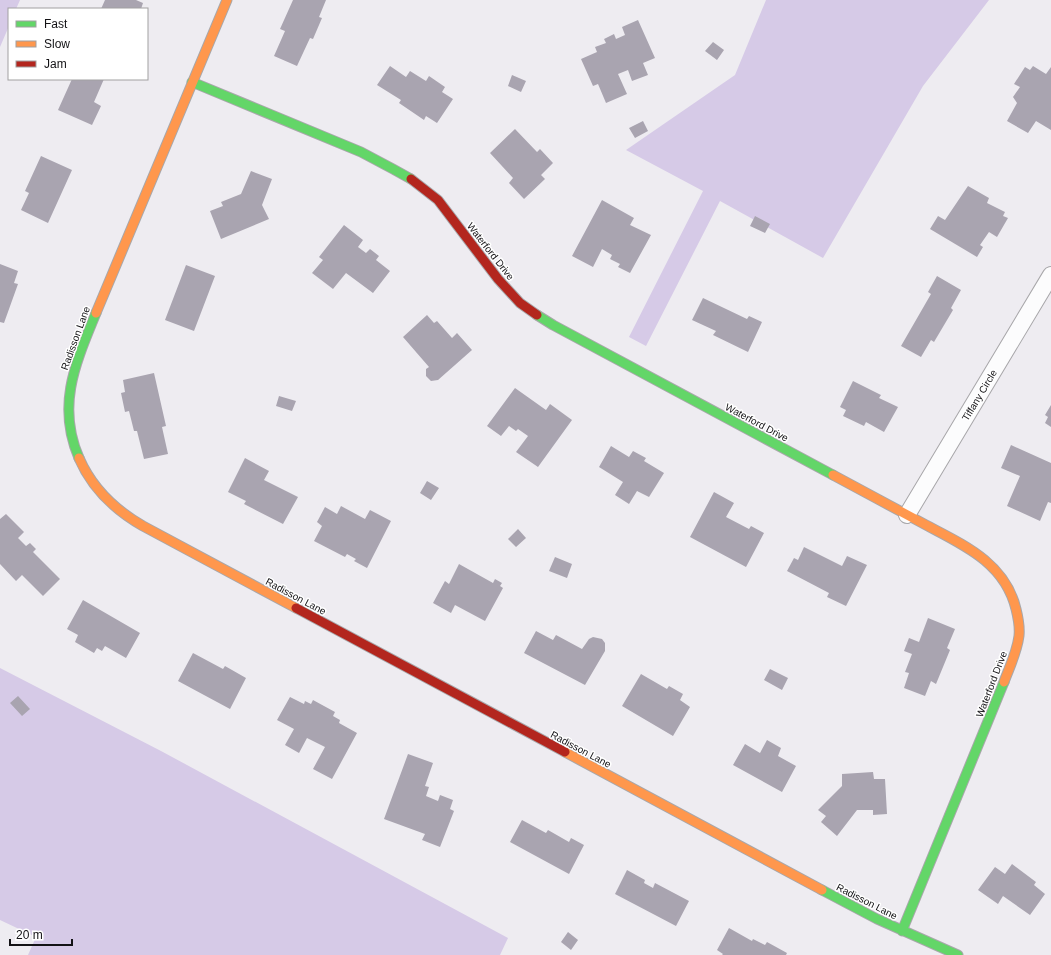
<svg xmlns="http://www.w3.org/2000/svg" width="1051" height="955" font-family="Arial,sans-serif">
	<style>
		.green { fill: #d6cae7 }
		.building { fill: #a9a4b0 }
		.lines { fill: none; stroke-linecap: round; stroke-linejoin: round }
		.street-casing { stroke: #a8a7aa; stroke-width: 18 }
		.fast-casing { stroke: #a8a7aa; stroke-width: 11 }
		.slow-casing { stroke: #a8a7aa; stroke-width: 11 }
		.jam-casing { stroke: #a8a7aa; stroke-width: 11 }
		.street { stroke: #fcfcfd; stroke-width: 16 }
		.fast { stroke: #63d668; stroke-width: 9 }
		.slow { stroke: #ff974d; stroke-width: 9 }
		.jam { stroke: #b3261e; stroke-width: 9 }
		.labels { text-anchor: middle; stroke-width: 3; stroke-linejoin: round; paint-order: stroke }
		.street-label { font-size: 10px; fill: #131215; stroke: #fff }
	</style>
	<rect width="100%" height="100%" fill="#eeecf1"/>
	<path class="green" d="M0 0H20L16 9H9V26L0 47Z
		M766 0H989L923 86 823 258 720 201 646 346 629 337 703 191 626 150 735 75Z
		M0 668 161 751 508 938 500 955H28L36 937 0 920Z"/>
	<path class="building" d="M105 0H136L143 3 141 9H101Z
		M293 0H326L319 17 322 18 313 39 310 38 297 66 274 56 285 31 280 29Z
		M638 20 655 58 643 63 648 75 632 81 628 70 618 74 627 94 606 103 598 84 593 86 581 59 597 52 595 47 606 43 604 39 614 34 616 39 625 35 622 27Z
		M713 42 724 50 717 60 705 51Z
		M390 66 406 77 410 71 426 81 429 76 445 87 442 92 453 99 437 123 426 116 424 120 399 103 401 100 377 85Z
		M1033 66 1046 74 1051 67V130L1036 121 1028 133 1007 121 1017 103 1013 97 1020 87 1014 84 1025 67 1030 70Z
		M512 75 526 81 521 92 508 86Z
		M72 79H104L94 102 101 106 92 125 58 110Z
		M643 121 648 131 635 138 629 128Z
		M515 129 537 152 540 149 553 163 541 175 545 179 524 199 509 183 513 178 490 153Z
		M41 156 72 170 48 223 21 210 29 193 25 191Z
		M251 171 272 179 262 205 269 219 221 239 210 211 223 206 221 202 241 194Z
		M968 186 989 198 987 203 1005 212 1003 216 1008 218 997 237 989 232 980 245 983 247 977 257 930 229 938 216 945 220Z
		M602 200 634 218 630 225 651 235 630 273 618 267 620 264 610 259 612 255 602 249 593 267 572 256Z
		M755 216 770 224 765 233 750 226Z
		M344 225 363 240 358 247 366 253 370 249 379 256 376 260 390 271 373 293 346 273 333 289 312 273 323 260 319 257Z
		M0 264 18 271 14 283 18 284 4 323 0 322Z
		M186 265 215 276 194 331 165 320Z
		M937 276 961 290 951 308 953 310 934 342 931 340 921 357 901 346 931 294 928 292Z
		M703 298 747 319 749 316 762 322 748 352 713 335 716 331 692 320Z
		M427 315 434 323 437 321 452 338 457 333 472 350 438 380 431 381 426 376V369L429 367 403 337Z
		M154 373 166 426 162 427 168 454 144 459 137 431H134L129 411 125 412 121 393 125 392 123 380Z
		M853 381 881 395 879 398 898 407 884 432 866 422 864 426 843 416 846 410 840 407Z
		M515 388 546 410 550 404 572 420 538 467 516 452 528 436 518 429 516 431 509 426 501 436 487 426Z
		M279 396 296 401 292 411 276 406Z
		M1051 405V427L1045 423 1048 417 1045 415Z
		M1011 445 1051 463V503L1048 502 1040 521 1007 506 1020 476 1001 468Z
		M611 446 629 457 633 451 646 458 644 461 664 473 649 497 637 491 629 504 615 495 623 482 599 467Z
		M245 458 269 471 264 480 298 497 283 524 244 504 246 501 228 492Z
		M427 481 439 488 431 500 420 493Z
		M714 492 734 503 726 517 749 529 751 526 764 533 746 567 690 537Z
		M341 506 365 519 370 510 391 521 367 568 354 561 356 559 347 554 345 557 314 541 322 526 317 522 325 507 337 514Z
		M6 514 24 532 18 538 26 546 30 543 36 549 33 552 60 579 43 596 22 575 16 581 0 564V519Z
		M518 529 526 538 516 547 508 539Z
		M804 547 842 566 847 556 867 565 846 606 827 597 829 593 787 571 794 558 798 560Z
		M555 557 572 564 567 578 549 571Z
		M459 564 493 583 495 579 502 583 500 586 503 588 485 621 455 605 451 613 433 603 445 581 449 584Z
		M83 600 140 633 126 658 105 646 102 651 97 648 94 653 75 642 78 635 67 629Z
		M928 618 955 629 947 648 950 650 936 684 931 681 925 696 904 688 909 673 905 672 912 654 904 651 909 638 919 642Z
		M536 631 553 640 556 635 582 649 589 639 593 637 602 639 605 643V651L585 685 524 653Z
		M193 653 223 669 225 666 246 678 230 709 178 681Z
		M770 669 788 678 782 690 764 680Z
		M641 674 667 689 669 686 683 694 680 700 690 707 673 736 622 706Z
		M18 696 30 709 22 716 10 703Z
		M290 697 304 704 305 701 311 704 313 700 335 712 333 716 340 720 339 723 357 733 332 779 313 769 325 747 307 738 299 753 285 745 294 729 277 720Z
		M767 740 781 748 778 756 796 766 782 792 733 765 745 744 760 753Z
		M408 754 433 763 425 786 429 787 426 796 438 801 440 795 453 800 450 809 454 811 440 847 422 840 425 834 384 819Z
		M873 772 874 779H885L887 814 873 815V810H857L837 836 821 822 826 816 818 810 842 786V774Z
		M522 820 546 833 548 830 569 842 571 838 584 845 569 874 510 842Z
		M1012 864 1036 882 1034 885 1045 894 1030 915 1003 896 998 904 978 890 995 867 1005 874Z
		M627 870 645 880 644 883 653 888 655 883 689 901 676 926 615 894Z
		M729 928 752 941 753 939 765 945 767 942 787 953 786 955H722L723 954 717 950Z
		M568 932 578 940 571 950 561 942Z"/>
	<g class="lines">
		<g class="street-casing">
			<path id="street" d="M907 515 1051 275"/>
		</g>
		<g class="fast-casing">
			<path id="fast" d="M192 82 361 152 393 169 411 179
				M537 315 553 325 833 475
				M79 458C56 405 76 362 96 313
				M822 890 877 919 958 955
				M902 931 1004 682"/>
		</g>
		<g class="slow-casing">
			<path id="slow" d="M96 313 227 0
				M79 458C92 488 115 510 143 526L296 608
				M833 475C864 492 895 508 926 525 964 545 1005 563 1016 609 1018 617 1020 627 1019 636 1017 652 1010 666 1004 682
				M565 752 822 890"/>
		</g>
		<g class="jam-casing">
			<path id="jam" d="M411 179 438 200 498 279 520 303 537 315
				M296 608 565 752"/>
		</g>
		<use href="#street" class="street"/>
		<use href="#fast" class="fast"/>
		<use href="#slow" class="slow"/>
		<use href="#jam" class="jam"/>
	</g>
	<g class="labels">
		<g class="street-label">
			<text transform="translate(491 251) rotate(52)" y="4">Waterford Drive</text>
			<text transform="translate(75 338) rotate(-70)" y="4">Radisson Lane</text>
			<text transform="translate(979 395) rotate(-59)" y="4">Tiffany Circle</text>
			<text transform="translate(757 422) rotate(28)" y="4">Waterford Drive</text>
			<text transform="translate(296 596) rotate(28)" y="4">Radisson Lane</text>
			<text transform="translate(991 684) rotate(-69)" y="4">Waterford Drive</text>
			<text transform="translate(581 749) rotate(28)" y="4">Radisson Lane</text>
			<text transform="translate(867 901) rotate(27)" y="4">Radisson Lane</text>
		</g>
	</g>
	<rect x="8" y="8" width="140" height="72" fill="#ffffff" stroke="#a1a0a1"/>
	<rect x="16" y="21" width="20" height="6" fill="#63d668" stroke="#a1a0a1"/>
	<text x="44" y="28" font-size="12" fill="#131215">Fast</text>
	<rect x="16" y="41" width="20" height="6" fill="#ff974d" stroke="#a1a0a1"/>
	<text x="44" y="48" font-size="12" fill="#131215">Slow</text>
	<rect x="16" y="61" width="20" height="6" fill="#b3261e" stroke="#a1a0a1"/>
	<text x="44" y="68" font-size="12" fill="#131215">Jam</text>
	<path d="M10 939v6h62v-6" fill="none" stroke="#131215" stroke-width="2"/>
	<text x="16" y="939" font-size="12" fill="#131215" stroke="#ffffff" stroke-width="3" paint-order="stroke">20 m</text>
</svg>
